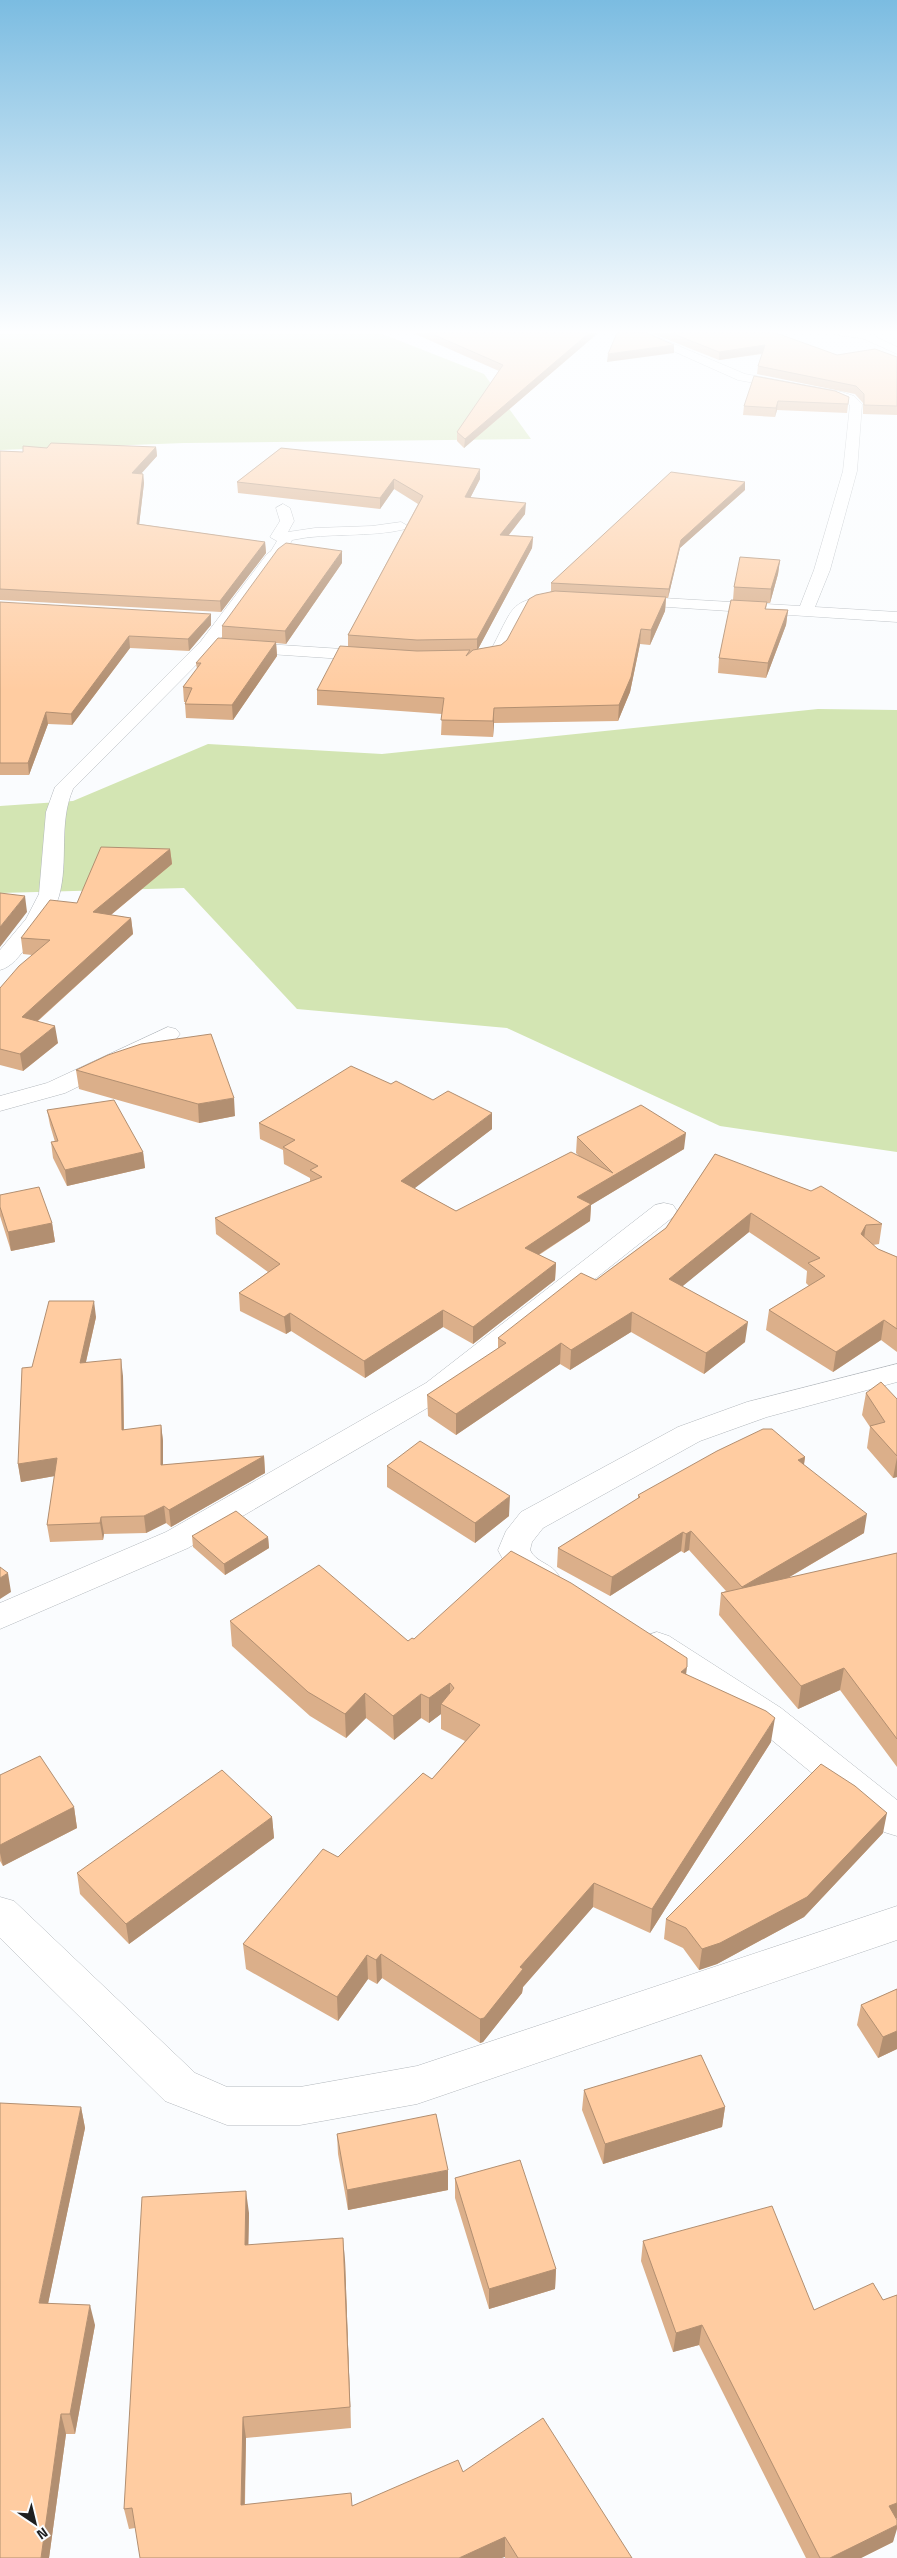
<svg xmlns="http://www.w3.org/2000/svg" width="897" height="2558" font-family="'Titillium Web',sans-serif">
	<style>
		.green { fill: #d3e5b3 }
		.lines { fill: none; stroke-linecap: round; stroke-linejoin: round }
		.street-casing { stroke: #b3b8bd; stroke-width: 1 }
		.street { fill: #fff; fill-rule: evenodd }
		.wall { fill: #dbaf8a }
		.shaded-wall { fill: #b28f71 }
		.building { fill: #ffcca1; stroke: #b28f71 }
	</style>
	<rect width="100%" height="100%" fill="#fafcfe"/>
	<path class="green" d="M0 333H380L484 374 531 439 184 443 0 450Z
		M818 709 897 710V1152L720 1126 507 1028 297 1009 184 888 0 893V806L73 801 208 744 382 754Z"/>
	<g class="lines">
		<g class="street-casing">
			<path id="street" d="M633 333H648L745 374 842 392 854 396 862 404 857 471 830 570 815 607 897 612V622L622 604 620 601 628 596 800 606 814 570 843 471 850 405 835 398 738 380Z
				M836 333H868L897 347V354L862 338 842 336Z
				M283 504 290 508 294 521 288 532 315 528 372 526 401 522 408 526 406 529C369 538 330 532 292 540L284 556 277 560 219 641 373 651 379 652 381 656 379 660 373 661 211 650 73 789C58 824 69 861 59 896 54 914 40 931 28 945 20 955 12 967 0 970V950L26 919 39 894 46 812 55 787 201 641 267 554 271 551 277 541 270 537 280 521 276 508Z
				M560 593 566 595 568 598 566 601 535 607 527 612 508 649 500 658 473 664 467 663 465 659 467 655 488 650 493 646C516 602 509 602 560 593Z
				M168 1027 176 1029 180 1034 176 1039 65 1093 0 1111V1096L47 1083Z
				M664 1203 673 1205 677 1211 673 1217 446 1397 188 1548 0 1629V1603L166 1532 426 1383 655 1205Z
				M897 1364V1382L767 1417 700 1441 543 1528 532 1542 530 1550C536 1563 552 1563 559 1576L555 1584 543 1588 510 1573 498 1550 506 1531 521 1512 678 1427 747 1402Z
				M657 1632 669 1636 781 1708 897 1800V1836L884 1832 757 1728 645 1654 640 1645 645 1636Z
				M0 1897 14 1901 195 2073 227 2087H300L417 2066 897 1906V1940L417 2104 300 2125H227L165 2101 0 1938Z"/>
		</g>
		<use href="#street" class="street"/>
	</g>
	<path class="wall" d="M413 333H598L464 448 457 441V432L499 371Z
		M651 333H776L837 355 897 357V415L863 414V403L855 394 757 374 758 366 762 354 719 360Z
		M835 391 849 397 847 413 777 410 775 417 743 415 744 406Z
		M156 447 157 456 141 473 143 474 144 483 139 524 265 542 266 553 221 612 0 600V451L23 452 47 448Z
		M281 448 480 479 470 498 525 514 509 535 533 537 532 548 478 649 501 645 507 640 551 591V583L745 490 680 548 668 598H666L665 611 650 645 640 644 630 692 618 721 494 723 493 737 441 735 442 714 317 705V690L348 646V635L418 504 394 489 380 509 238 493 237 482Z
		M780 560 778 574 770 603H767L766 609 788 610 786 625 766 678 718 673 719 658 733 600 734 587Z
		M342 563 286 644 276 643 277 656 233 720 186 718 185 704 186 702H184L183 687 197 669 196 663 222 639V626Z
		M0 602 211 625 189 651 130 648 72 725 48 724 29 775H0Z
		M170 849 172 864 111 915 131 918 133 934 38 1021 58 1043 23 1071 0 1065V988L32 955 23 954 21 938 77 903Z
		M108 1055 235 1116 199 1123 79 1089 76 1070Z
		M47 1110 143 1152 145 1168 67 1186 53 1158 51 1142H55L50 1125Z
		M259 1123 492 1129 414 1188 456 1211 579 1156 576 1153 577 1137 684 1149 591 1205 590 1221 539 1255 556 1263 555 1280 473 1344 443 1327 365 1378 291 1331 286 1334 240 1311 239 1293 268 1272 216 1234 215 1218 310 1182V1178L284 1164 283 1150 260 1139Z
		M715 1154 882 1224 879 1244 873 1245 878 1249 897 1257V1352L881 1340 833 1372 766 1330 769 1310 809 1286 806 1283 807 1271 749 1232 682 1286 745 1342 704 1374 631 1332 570 1370 560 1364 456 1435 428 1416 427 1395 498 1349V1338L596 1280 666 1228Z
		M0 1195 52 1223 55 1242 11 1251 0 1216Z
		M96 1317 86 1362 123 1376 124 1430 161 1425 163 1441V1465L264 1456 265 1473 171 1527 166 1523 146 1533 104 1534 103 1540 50 1542 47 1525 55 1476 21 1482 18 1464 32 1367Z
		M866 1393 897 1399V1477L893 1478 867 1448 870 1427 862 1415Z
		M805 1457 804 1465 864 1533 788 1578 897 1553V1767L840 1690 798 1709 719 1615 721 1593 726 1591 689 1550 684 1553 681 1551 610 1596 557 1567 558 1548 638 1499V1495Z
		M387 1466 509 1516 475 1543 387 1487Z
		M192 1536 268 1537 269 1548 225 1575 193 1547Z
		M230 1621 408 1641 414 1639 686 1674 771 1742 650 1933 593 1907 523 1987 522 1993 483 2042 480 2043 382 1978 377 1984 368 1979 338 2021 246 1969 243 1944 338 1857 432 1779 465 1741 441 1729V1714L429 1723 421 1718 394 1740 366 1718 346 1738 310 1716 232 1646Z
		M0 1775 74 1807 77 1828 3 1866 0 1861Z
		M272 1817 274 1838 129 1944 80 1894 77 1873Z
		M883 1833 804 1917 717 1964 699 1970 683 1948 664 1939 666 1919Z
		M897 1989V2049L878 2058 857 2025 861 2005Z
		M584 2090 725 2107 722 2127 603 2164 582 2110Z
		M81 2107 85 2128 48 2303 95 2325 75 2434H66L49 2558H0Z
		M337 2134 448 2190 348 2210 338 2154Z
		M455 2178 556 2269 555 2289 489 2309 455 2198Z
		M249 2213 248 2245 345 2260 351 2428 246 2438 245 2505 352 2506 463 2472 632 2558H505V2557L135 2528 129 2529 124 2509Z
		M643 2241 814 2310 883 2300 897 2295V2518L896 2519 893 2542 861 2558H806L699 2345 673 2352 641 2261Z"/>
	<path class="shaded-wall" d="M589 333H598L464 448 465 439Z
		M674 345V353L607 362 608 354Z
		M765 345 764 353 719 360V352Z
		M778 401 777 410 775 417 776 408Z
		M156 447 157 456 133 483 132 473Z
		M480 469V479L465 508V497Z
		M143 474 144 483 138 534 137 524Z
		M394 479V489L380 509V498Z
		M745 482V490L680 548 668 598 669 589 681 540Z
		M526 503 525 514 500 546V535Z
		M533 537 532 548 477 651V639Z
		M265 542 266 553 221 612 220 601Z
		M342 551V563L286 644 285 631Z
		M780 560 778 574 770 603 771 589Z
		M666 597 665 611 650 645 651 630Z
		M788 610 786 625 766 678 768 663Z
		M211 614V625L189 651 188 639Z
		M641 629 640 644 630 692 618 721 619 705Z
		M129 636 130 648 72 725 71 714Z
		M276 642 277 656 233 720 232 705Z
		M494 708V723L493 737V721Z
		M46 712 48 724 29 775 28 763Z
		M170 849 172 864 95 928 93 912Z
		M25 896 27 912 0 947V927Z
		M131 918 133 934 24 1033 22 1017Z
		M55 1026 58 1043 23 1071 20 1054Z
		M234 1098 235 1116 199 1123 198 1104Z
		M492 1113V1129L402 1198 401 1181Z
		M686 1133 684 1149 591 1205 590 1221 524 1264 525 1248 577 1197Z
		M143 1152 145 1168 67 1186 65 1170Z
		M751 1213 749 1232 667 1299 669 1279Z
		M52 1223 55 1242 11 1251 8 1232Z
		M866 1225 863 1245 861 1234Z
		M556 1263 555 1280 473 1344V1327Z
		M94 1301 96 1317 82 1379 80 1363Z
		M443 1310V1327L365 1378 364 1361Z
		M632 1312 631 1332 570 1370 571 1350Z
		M290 1313 291 1331 286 1334 284 1317Z
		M884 1320 881 1340 833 1372 836 1352Z
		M748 1322 745 1342 704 1374 706 1353Z
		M561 1343 560 1364 456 1435V1414Z
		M121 1359 123 1376 124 1447 122 1430Z
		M161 1425 163 1441V1482L161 1465Z
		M264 1456 265 1473 171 1527 169 1510Z
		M805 1457 802 1476 798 1460Z
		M897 1457V1477L893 1478Z
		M57 1458 60 1475 21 1482 18 1464Z
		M510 1496 509 1516 475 1543V1523Z
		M164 1506 166 1523 146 1533 144 1516Z
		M867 1514 864 1533 740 1606 742 1587Z
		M101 1517 104 1534 103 1540 100 1523Z
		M691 1531 689 1550 684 1553 686 1534Z
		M683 1532 681 1551 610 1596 612 1577Z
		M268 1537 269 1548 225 1575 224 1564Z
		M8 1573 11 1592 0 1599V1578Z
		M687 1667 684 1692 681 1672Z
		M844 1668 840 1690 798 1709 801 1686Z
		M450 1683V1707L441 1704V1714L429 1723V1698Z
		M365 1693 366 1718 346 1738 345 1714Z
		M421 1694V1718L394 1740 393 1716Z
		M775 1718 771 1742 650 1933 652 1909Z
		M74 1807 77 1828 3 1866 0 1853V1845Z
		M887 1813 883 1833 804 1917 717 1964 699 1970 702 1949Z
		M272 1817 274 1838 129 1944 126 1924Z
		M594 1883 593 1907 523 1987 522 1993 483 2042 480 2043V2019L520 1967Z
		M381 1954 382 1978 377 1984 376 1960Z
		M367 1955 368 1979 338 2021 337 1997Z
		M897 2031V2049L878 2058 883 2037Z
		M81 2107 85 2128 44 2323 39 2303Z
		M725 2107 722 2127 603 2164 605 2144Z
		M448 2170V2190L348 2210 347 2190Z
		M246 2191 249 2213 248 2267 245 2245Z
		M343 2238 345 2260 351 2428 350 2407Z
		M556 2269 555 2289 489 2309V2289Z
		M90 2305 95 2325 75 2434 70 2414Z
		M702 2325 699 2345 673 2352 676 2333Z
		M61 2414 66 2434 49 2558H41Z
		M243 2417 246 2438 244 2526 241 2505Z
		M897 2503V2518L884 2525 889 2506Z
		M897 2525V2529L893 2542 861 2558H830Z
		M505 2537V2557L502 2558H459Z"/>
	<path class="building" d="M430 333H589L465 439 457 432 503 365Z
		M617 333H647L674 345 608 354Z
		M671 333H776L837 355 875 349 897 357V406L864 405V394L856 386 758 366 765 345 719 352Z
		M754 376 835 391 849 397 848 404 778 401 776 408 744 406Z
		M51 443 156 447 132 473 143 474 137 524 265 542 220 601 0 589V451L23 452V446L47 448Z
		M281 448 480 469 465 497 526 503 500 535 533 537 477 639 417 640 348 635 423 496 394 479 380 498 237 482Z
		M671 472 745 482 681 540 669 589 551 583Z
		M286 543 342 551 285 631 222 626 278 549Z
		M740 557 780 560 771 589 734 587Z
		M555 591 666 597 651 630 641 629 631 677 619 705 494 708 493 721 441 720 444 698 317 690 340 646 417 651 470 650 466 656 473 650 501 645 507 640 529 599 536 595Z
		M731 600 767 602 765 609 788 610 768 663 719 658Z
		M0 602 211 614 188 639 129 636 71 714 46 712 28 763H0Z
		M218 638 276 642 232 705 185 704 192 688 183 687 201 663H196Z
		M101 847 170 849 93 912 131 918 22 1017 55 1026 20 1054 0 1049V988L19 966 50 940 21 938 50 900 77 903Z
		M0 893 25 896 0 927Z
		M211 1034 234 1098 198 1104 76 1070 108 1055 141 1044Z
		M351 1066 391 1084 396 1081 433 1100 448 1091 492 1113 401 1181 456 1211 571 1152 613 1173 577 1137 641 1105 686 1133 577 1197 591 1204 525 1248 556 1263 473 1327 443 1310 364 1361 290 1313 284 1317 239 1293 280 1264 215 1218 322 1177 310 1170 318 1166 283 1147 295 1140 259 1123Z
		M114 1100 143 1152 65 1170 51 1142 58 1141 47 1110Z
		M715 1154 811 1191 821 1186 882 1224 866 1225 861 1234 878 1249 897 1257V1329L884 1320 836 1352 769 1310 825 1276 808 1263 820 1258 751 1213 669 1279 748 1322 706 1353 632 1312 571 1350 561 1343 456 1414 427 1395 506 1343 498 1338 581 1273 596 1280 666 1228Z
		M39 1187 52 1223 8 1232 0 1207V1195Z
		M49 1301H94L80 1363 121 1359 122 1430 161 1425V1465L264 1456 169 1510 164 1506 144 1516 101 1517 100 1523 47 1525 57 1458 18 1464 22 1368 32 1367Z
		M881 1382 897 1399V1456L870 1426 885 1422 866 1393Z
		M763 1429H772L805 1457 798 1460 867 1514 742 1587 691 1531 686 1534 683 1532 612 1577 558 1548 640 1497 638 1495 717 1451Z
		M420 1441 510 1496 475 1523 387 1466Z
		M236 1511 268 1537 224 1564 192 1536Z
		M511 1551 571 1583 687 1658V1667L681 1672 766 1711 775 1718 652 1909 594 1883 520 1967 523 1969 484 2018 480 2019 381 1954 376 1960 367 1955 337 1997 243 1944 323 1849 338 1857 423 1773 432 1779 480 1725 441 1704 454 1688 450 1683 429 1698 421 1694 393 1716 365 1693 345 1714 308 1692 230 1621 319 1565 408 1641 412 1638 414 1639Z
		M897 1553V1739L844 1668 801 1686 721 1593Z
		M0 1567 8 1573 0 1578Z
		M40 1756 74 1807 0 1845V1775Z
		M821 1764 855 1786 887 1813 807 1897 720 1943 702 1949 686 1928 666 1919Z
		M222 1770 272 1817 126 1924 77 1873Z
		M897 1989V2031L883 2037 861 2005Z
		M701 2055 725 2107 605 2144 584 2090Z
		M0 2103 81 2107 39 2303 90 2305 70 2414H61L41 2558H0Z
		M436 2114 448 2170 347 2190 337 2134Z
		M520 2160 556 2269 489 2289 455 2178Z
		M246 2191 245 2245 343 2238 350 2407 243 2417 241 2505 351 2493 352 2506 458 2460 463 2472 543 2418 632 2558H518L505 2537 459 2558H140L132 2508 124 2509 142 2197Z
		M772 2206 814 2310 873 2283 883 2300 897 2295V2503L889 2506 897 2520V2525L830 2558H820L702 2325 676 2333 643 2241Z"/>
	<linearGradient id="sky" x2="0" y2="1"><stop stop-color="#7bbce1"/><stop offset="0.48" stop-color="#fdfeff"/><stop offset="1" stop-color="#fdfeff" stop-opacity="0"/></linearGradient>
	<rect width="897" height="691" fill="url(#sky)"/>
	<g transform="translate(35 2523) rotate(145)" stroke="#fafcfe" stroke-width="4" paint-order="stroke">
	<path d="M0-4L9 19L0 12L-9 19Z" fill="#1d1e20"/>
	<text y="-8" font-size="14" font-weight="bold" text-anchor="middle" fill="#1d1e20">N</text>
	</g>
</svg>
